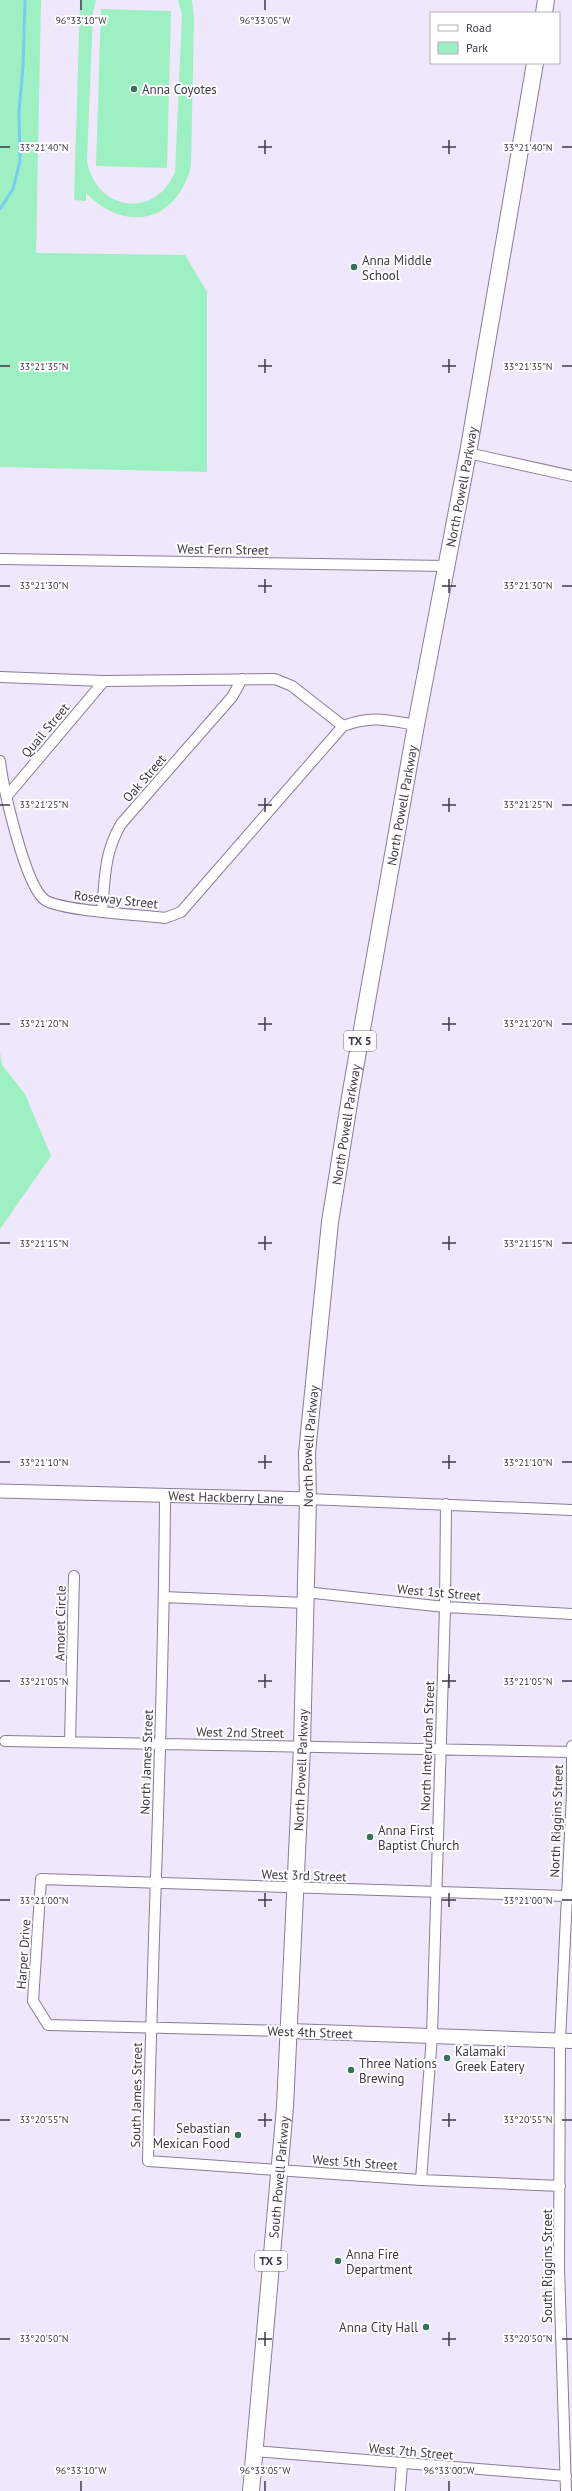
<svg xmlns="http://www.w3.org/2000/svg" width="572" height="2491" font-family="'PT Sans',sans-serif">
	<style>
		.green { fill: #9cf0c2 }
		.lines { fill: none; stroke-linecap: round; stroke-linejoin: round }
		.stream { stroke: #77ccf5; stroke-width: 3 }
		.minor-casing { stroke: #887c9a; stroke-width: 12 }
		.tertiary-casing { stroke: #887c9a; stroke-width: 15 }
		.secondary-casing { stroke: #887c9a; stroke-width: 16 }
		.primary-casing { stroke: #887c9a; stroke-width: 18 }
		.minor { stroke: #fff; stroke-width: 10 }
		.tertiary { stroke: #fff; stroke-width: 13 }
		.secondary { stroke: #fff; stroke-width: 14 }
		.primary { stroke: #fff; stroke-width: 16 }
		.ticks { fill: none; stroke: #3f3947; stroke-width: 1.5 }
		.poi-dot { fill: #38715a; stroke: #fff; stroke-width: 1.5 }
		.labels { text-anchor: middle; stroke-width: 4; stroke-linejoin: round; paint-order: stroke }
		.shield { fill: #fff; stroke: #79747e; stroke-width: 1 }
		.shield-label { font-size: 12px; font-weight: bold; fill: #3f3947 }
		.poi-label { font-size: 13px; fill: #3f3947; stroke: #fff; text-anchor: start }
		.street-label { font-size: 13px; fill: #3f3947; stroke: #fff }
		.ticks-label { font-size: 10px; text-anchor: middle; fill: #3f3947; stroke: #fff; stroke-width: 4; stroke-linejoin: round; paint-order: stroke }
	</style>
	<rect width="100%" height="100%" fill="#efe8fc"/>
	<path class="green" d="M0 0H41L36 253 185 255 207 292V472L0 467Z
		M80 0H96L93 13 87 161C96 211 155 220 175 172L182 15 178 0H192L194 19 191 166C177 222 126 234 86 193V201L74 200Z
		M101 9 171 11 167 168 96 166Z
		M0 1052 2 1065 25 1094 51 1156 0 1229Z"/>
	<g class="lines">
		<path class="stream" d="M0 209 13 189 20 161 19 111 23 67 25 0"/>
		<g class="minor-casing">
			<path id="minor" d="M468 453 572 476
				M0 559 446 566
				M0 677 104 681 275 679 292 686 343 726C372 715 387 720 416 725
				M0 761C3 787 25 886 45 900 61 911 142 915 165 918L181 912 343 726
				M7 796 104 681
				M102 911C105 878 104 853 121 824L232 697 242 679
				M165 1495C164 1717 152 1939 148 2161L421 2180 560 2186
				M308 1499 572 1510
				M305 1592 445 1607 572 1614
				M164 1597 305 1603
				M5 1741 572 1752
				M70 1742 74 1576
				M289 2031 48 2025 33 2001 41 1879 566 1896
				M421 2180 432 2036 445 1607 446 1504
				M254 2451 566 2476
				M400 2491 402 2463
				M566 2491 559 2268 560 2041 572 1793V1746"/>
		</g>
		<g class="tertiary-casing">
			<g id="tertiary">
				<path id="s1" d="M0 1491 308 1499"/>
			</g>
		</g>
		<g class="secondary-casing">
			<path id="secondary" d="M289 2031 572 2041"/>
		</g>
		<g class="primary-casing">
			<g id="primary">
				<path d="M544 13 546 0"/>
				<path id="s2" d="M251 2491 285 2107 302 1747 308 1499 307 1453 330 1222 351 1091 416 725 468 453 535 63"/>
			</g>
		</g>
		<use href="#minor" class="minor"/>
		<use href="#tertiary" class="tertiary"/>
		<use href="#secondary" class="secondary"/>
		<use href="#primary" class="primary"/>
	</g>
	<path class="ticks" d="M81 0V10M265 0V10M265 140V154M449 140V154M0 147H10M258 147H272M442 147H456M562 147H572M265 359V373M449 359V373M0 366H10M258 366H272M442 366H456M562 366H572M265 579V593M449 579V593M0 586H10M258 586H272M442 586H456M562 586H572M265 798V812M449 798V812M0 805H10M258 805H272M442 805H456M562 805H572M265 1017V1031M449 1017V1031M0 1024H10M258 1024H272M442 1024H456M562 1024H572M265 1236V1250M449 1236V1250M0 1243H10M258 1243H272M442 1243H456M562 1243H572M265 1455V1469M449 1455V1469M0 1462H10M258 1462H272M442 1462H456M562 1462H572M265 1674V1688M449 1674V1688M0 1681H10M258 1681H272M442 1681H456M562 1681H572M265 1893V1907M449 1893V1907M0 1900H10M258 1900H272M442 1900H456M562 1900H572M265 2113V2127M449 2113V2127M0 2120H10M258 2120H272M442 2120H456M562 2120H572M265 2332V2346M449 2332V2346M0 2339H10M258 2339H272M442 2339H456M562 2339H572M81 2481V2491M265 2481V2491M449 2481V2491"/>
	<g class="poi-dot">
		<circle cx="134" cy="89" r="4"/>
		<circle cx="354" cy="267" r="4"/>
		<circle cx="370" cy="1837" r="4"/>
		<circle cx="447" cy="2058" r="4"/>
		<circle cx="351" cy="2070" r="4"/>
		<circle cx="238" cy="2135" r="4"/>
		<circle cx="338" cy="2261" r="4"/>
		<circle cx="426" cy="2327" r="4"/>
	</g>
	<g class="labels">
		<g class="shield">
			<rect x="344" y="1031" width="32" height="20" rx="3"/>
			<rect x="255" y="2251" width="32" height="20" rx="3"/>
		</g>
		<g class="shield-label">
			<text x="360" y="1045">TX 5</text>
			<text x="271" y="2265">TX 5</text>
		</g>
		<g class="poi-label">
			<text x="142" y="94">Anna Coyotes</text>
			<text x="362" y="265">Anna Middle<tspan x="362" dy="15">School</tspan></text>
			<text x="378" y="1835">Anna First<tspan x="378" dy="15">Baptist Church</tspan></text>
			<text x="455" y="2056">Kalamaki<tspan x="455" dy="15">Greek Eatery</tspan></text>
			<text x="359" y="2068">Three Nations<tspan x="359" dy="15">Brewing</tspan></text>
			<text x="230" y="2133" text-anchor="end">Sebastian<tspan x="230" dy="15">Mexican Food</tspan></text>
			<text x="346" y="2259">Anna Fire<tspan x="346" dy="15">Department</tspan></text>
			<text x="418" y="2332" text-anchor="end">Anna City Hall</text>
		</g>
		<g class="street-label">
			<text dy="5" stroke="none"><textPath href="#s2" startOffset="2019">North Powell Parkway</textPath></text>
			<text transform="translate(223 549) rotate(1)" y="5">West Fern Street</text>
			<text transform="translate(45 730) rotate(-50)" y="5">Quail Street</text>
			<text transform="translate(144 778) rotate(-49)" y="5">Oak Street</text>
			<text dy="5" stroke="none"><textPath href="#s2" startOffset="1695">North Powell Parkway</textPath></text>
			<text transform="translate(116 899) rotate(6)" y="5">Roseway Street</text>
			<text dy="5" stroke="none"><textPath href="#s2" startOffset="1371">North Powell Parkway</textPath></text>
			<text dy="5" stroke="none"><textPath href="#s2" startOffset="1047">North Powell Parkway</textPath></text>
			<text dy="5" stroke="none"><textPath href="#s1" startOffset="226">West Hackberry Lane</textPath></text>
			<text transform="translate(439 1592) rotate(5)" y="5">West 1st Street</text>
			<text transform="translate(60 1623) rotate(-89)" y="5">Amoret Circle</text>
			<text transform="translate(240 1732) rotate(1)" y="5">West 2nd Street</text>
			<text transform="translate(427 1746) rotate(-88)" y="5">North Interurban Street</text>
			<text transform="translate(146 1762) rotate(-88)" y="5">North James Street</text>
			<text dy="5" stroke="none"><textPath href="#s2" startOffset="723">North Powell Parkway</textPath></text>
			<text transform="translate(556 1821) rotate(-88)" y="5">North Riggins Street</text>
			<text transform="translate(304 1875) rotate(2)" y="5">West 3rd Street</text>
			<text transform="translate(23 1954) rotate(-86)" y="5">Harper Drive</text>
			<text transform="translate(310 2032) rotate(2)" y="5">West 4th Street</text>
			<text transform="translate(136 2095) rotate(-89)" y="5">South James Street</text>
			<text transform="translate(355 2162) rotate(4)" y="5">West 5th Street</text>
			<text dy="5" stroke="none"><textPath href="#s2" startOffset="315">South Powell Parkway</textPath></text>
			<text transform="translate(547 2266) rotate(-90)" y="5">South Riggins Street</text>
			<text transform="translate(411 2451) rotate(5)" y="5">West 7th Street</text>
		</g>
	</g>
	<g class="ticks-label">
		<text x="81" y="24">96°33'10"W</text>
		<text x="265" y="24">96°33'05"W</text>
		<text x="44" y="151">33°21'40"N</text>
		<text x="528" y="151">33°21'40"N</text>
		<text x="44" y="370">33°21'35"N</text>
		<text x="528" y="370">33°21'35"N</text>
		<text x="44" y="589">33°21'30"N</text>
		<text x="528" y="589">33°21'30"N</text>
		<text x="44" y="808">33°21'25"N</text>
		<text x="528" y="808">33°21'25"N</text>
		<text x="44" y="1027">33°21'20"N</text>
		<text x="528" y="1027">33°21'20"N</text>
		<text x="44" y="1247">33°21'15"N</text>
		<text x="528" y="1247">33°21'15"N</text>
		<text x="44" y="1466">33°21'10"N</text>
		<text x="528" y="1466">33°21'10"N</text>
		<text x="44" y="1685">33°21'05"N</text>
		<text x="528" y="1685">33°21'05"N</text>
		<text x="44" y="1904">33°21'00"N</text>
		<text x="528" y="1904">33°21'00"N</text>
		<text x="44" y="2123">33°20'55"N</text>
		<text x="528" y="2123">33°20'55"N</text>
		<text x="44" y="2342">33°20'50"N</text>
		<text x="528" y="2342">33°20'50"N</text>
		<text x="81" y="2474">96°33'10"W</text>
		<text x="265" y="2474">96°33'05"W</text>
		<text x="449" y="2474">96°33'00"W</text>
	</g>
	<rect x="430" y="12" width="130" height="52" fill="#ffffff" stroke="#b2b0b5"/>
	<rect x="438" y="25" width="20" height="6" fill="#ffffff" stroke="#b2b0b5"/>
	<text x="466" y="32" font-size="12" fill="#3f3947">Road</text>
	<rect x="438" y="42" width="20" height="12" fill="#9cf0c2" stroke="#b2b0b5"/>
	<text x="466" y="52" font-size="12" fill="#3f3947">Park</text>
</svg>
